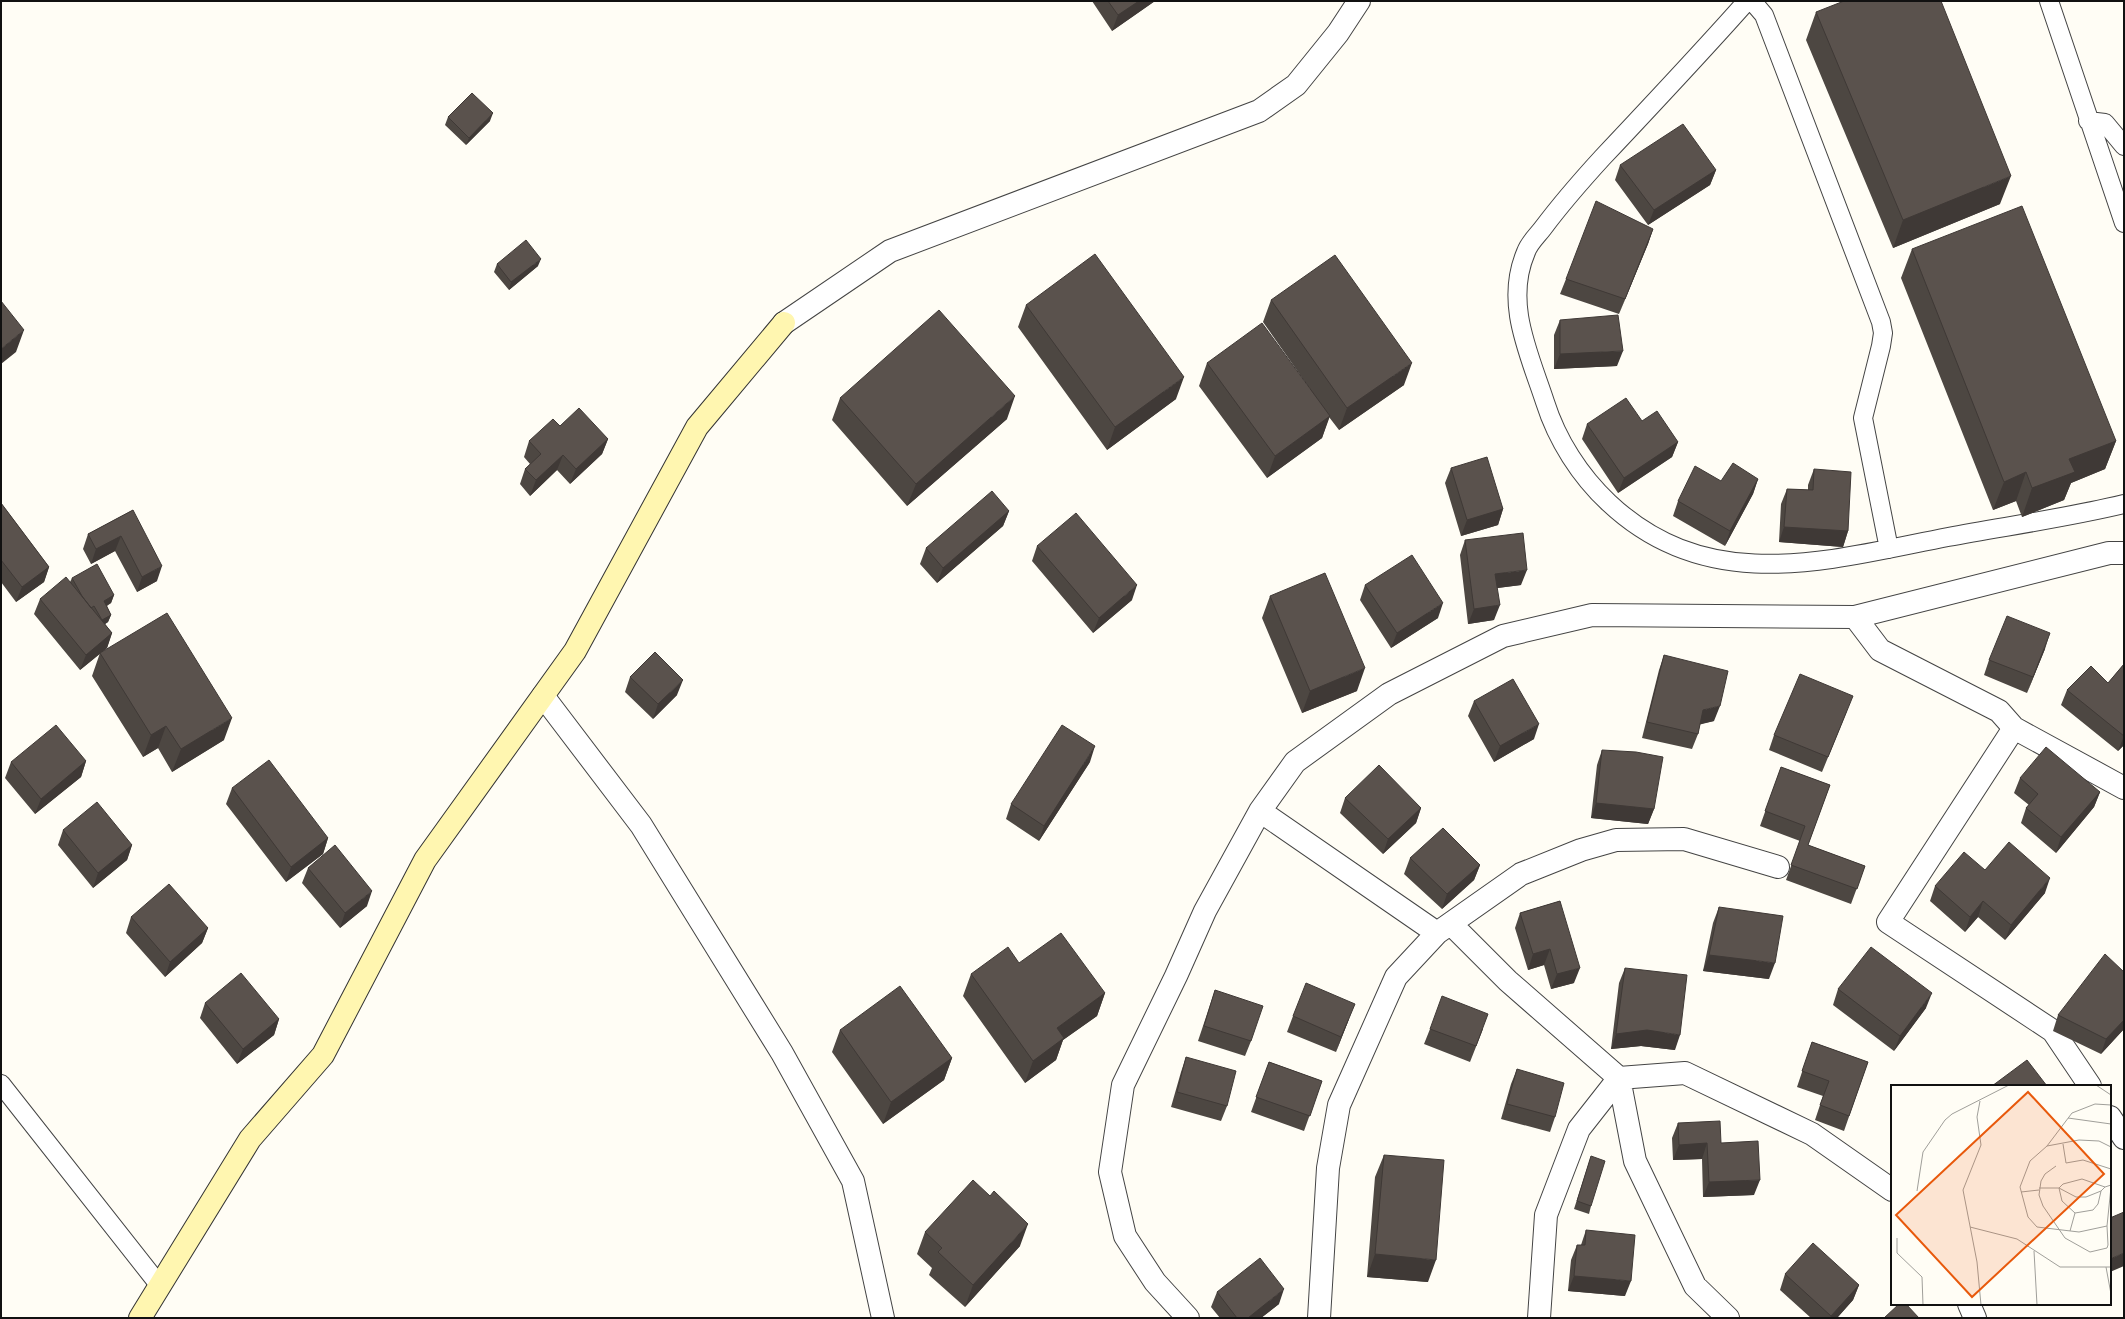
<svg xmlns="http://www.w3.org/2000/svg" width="2125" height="1319" font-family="'Playfair Display',serif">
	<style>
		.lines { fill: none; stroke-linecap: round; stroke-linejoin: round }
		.lane-casing { stroke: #444; stroke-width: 20 }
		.street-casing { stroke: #444; stroke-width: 24 }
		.secondary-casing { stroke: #333; stroke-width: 24 }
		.lane { stroke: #fff; stroke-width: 18 }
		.street { stroke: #fff; stroke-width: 22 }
		.secondary { stroke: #fff6b0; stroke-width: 22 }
		.wall { fill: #4d4742 }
		.shaded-wall { fill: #3f3936 }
		.building { fill: #5a524d; stroke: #3f3936 }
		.inset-road { fill: none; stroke: #a09f9a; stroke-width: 1 }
		.view { fill: #e8590c; fill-opacity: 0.15; stroke: #e8590c; stroke-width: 2 }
		.inset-edge { fill: none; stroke: #111; stroke-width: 2 }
	</style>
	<rect width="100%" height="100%" fill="#fffdf5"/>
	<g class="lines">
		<g class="lane-casing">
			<path id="lane" d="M1747 1C1700 54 1651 106 1602 158 1581 181 1561 204 1543 228 1537 236 1529 243 1526 252 1504 303 1529 353 1545 402 1557 440 1580 476 1609 503 1709 597 1829 560 1948 537 2007 526 2066 518 2124 504
				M1752 1 1764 15 1881 322 1883 333 1881 346 1863 418 1889 549
				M2049 1 2124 223
				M2088 121 2105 123 2124 146
				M1 1084 160 1286"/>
		</g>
		<g class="street-casing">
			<path id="street" d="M784 323 890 251 1259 111 1296 85 1338 33 1359 1
				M1855 617 1880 650 1999 711 2014 728 2124 788
				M543 696 641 825 782 1053 853 1181 883 1318
				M2014 728 1888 922 2053 1031 2090 1086
				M1260 811 1437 933
				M1451 924 1508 981 1619 1078 1685 1073 1812 1134 1892 1190
				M1619 1078 1635 1161 1695 1286 1728 1318
				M2110 1117 2124 1138
				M1969 1304 1975 1318
				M1188 1318 1155 1282 1125 1236 1110 1172 1123 1085 1176 976 1205 911 1260 811 1295 762 1389 694 1503 636 1592 615 1855 617 2109 553H2124
				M1319 1318 1328 1168 1339 1105 1396 977 1437 933 1521 874 1581 850 1616 840 1684 839 1778 867
				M1539 1318 1546 1215 1579 1129 1619 1078"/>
		</g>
		<g class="secondary-casing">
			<path id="secondary" d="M140 1318 250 1139 323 1055 425 860 575 651 697 427 784 323"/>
		</g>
		<use href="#lane" class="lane"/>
		<use href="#street" class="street"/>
		<use href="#secondary" class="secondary"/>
	</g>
	<path class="wall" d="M1092 1H1155L1112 31Z
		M1816 12 2000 204 1893 248 1806 40Z
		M448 117 490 121 466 145 445 125Z
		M1620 165 1716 170 1710 185 1648 225 1615 180Z
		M1653 229 1648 244 1619 314 1560 294 1566 279Z
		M1912 249 2116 441 2105 469 2071 483 2064 500 2022 517 2016 501 1993 510 1901 278Z
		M497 264 538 266 509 290 494 272Z
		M1271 300 1404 385 1339 430 1329 417 1322 438 1267 478 1199 386 1207 363 1310 389 1263 322Z
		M1026 305 1176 399 1107 450 1018 327Z
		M1560 320 1617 366 1554 369V335Z
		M840 398 1007 419 907 506 832 420Z
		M1642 421 1678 442 1672 457 1618 493 1582 439 1587 424Z
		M560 426 608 439 602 454 570 484 557 470 530 496 520 484 525 469 530 464 524 457 529 441Z
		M1451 468 1503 509 1498 525 1461 536 1445 483Z
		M1814 469 1848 531 1843 547 1779 542 1781 504 1787 489 1808 490V485Z
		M1758 479 1753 494 1725 546 1673 516 1678 501 1721 481Z
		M1 503 49 567 44 582 16 602 1 582Z
		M133 510 157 581 137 592 115 551 91 564 83 549 88 534Z
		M1009 511 1003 526 937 583 920 564 926 548Z
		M1465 540 1521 585 1497 588 1494 620 1468 624 1460 555Z
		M1037 546 1132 600 1093 633 1032 561Z
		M72 578 114 595 111 603 107 606 111 615 108 622 105 624 112 633 107 648 80 670 34 614 40 599 70 582Z
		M1365 585 1438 618 1391 648 1360 600Z
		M1270 596 1357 691 1302 713 1262 618Z
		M2045 649 2027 693 1984 675 1989 660Z
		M100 653 224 740 172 772 158 748 143 757 92 676Z
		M1664 655 1714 721 1700 724 1698 734 1692 749 1642 738 1659 670Z
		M2124 664V745L2118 751 2061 705 2067 690 2108 683Z
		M630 677 677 695 653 719 625 692Z
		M1474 701 1534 739 1494 762 1468 716Z
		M1847 711 1822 772 1769 750 1774 735Z
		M1602 750 1654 809 1648 824 1591 818 1597 765Z
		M86 761 81 777 35 814 5 778 11 762Z
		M1090 762 1039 841 1006 819 1011 804Z
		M1781 767 1830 785 1808 845 1865 866 1851 904 1786 880 1800 841 1760 826Z
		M2020 778 2100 792 2094 807 2056 853 2021 823 2026 808 2029 805 2014 793Z
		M232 788 328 838 323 854 286 882 226 804Z
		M1345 798 1421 808 1416 823 1383 854 1340 813Z
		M63 830 132 845 127 860 93 888 58 845Z
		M1410 858 1480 865 1474 880 1442 909 1404 874Z
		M308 868 367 906 340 928 302 883Z
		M1985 870 2045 893 2005 940 1978 917 1965 932 1930 901 1935 886Z
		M1560 901 1574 983 1551 989 1544 965 1528 970 1515 928 1520 913Z
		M1719 907 1769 979 1703 971 1713 923Z
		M131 917 208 928 202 943 165 977 126 933Z
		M1019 963 1105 993 1097 1016 1063 1040 1056 1060 1025 1083 963 996 971 974Z
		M1625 968 1675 1050 1641 1046 1611 1049 1619 983Z
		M2124 972V1029L2101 1054 2053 1031 2058 1015Z
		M1838 989 1926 1008 1894 1051 1833 1005Z
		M1215 990 1251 1041 1245 1056 1198 1041Z
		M205 1003 279 1019 274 1035 237 1064 200 1018Z
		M1293 1016 1349 1019 1336 1052 1287 1032Z
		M1430 1029H1483L1470 1062 1424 1044Z
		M840 1030 952 1058 944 1080 883 1124 832 1052Z
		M1812 1042 1868 1062 1844 1131 1815 1120 1823 1096 1797 1087Z
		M1186 1057 1227 1106 1221 1121 1171 1107 1181 1072Z
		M1269 1062 1322 1081 1304 1131 1251 1112Z
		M1517 1069 1555 1117 1550 1132 1501 1119 1511 1084Z
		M1678 1123 1721 1143 1754 1195 1703 1197 1702 1159 1673 1160 1672 1138Z
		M1384 1155 1428 1282 1367 1277 1375 1177Z
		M1591 1156V1206L1589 1214 1574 1209Z
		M1586 1230 1625 1296 1568 1291 1571 1260 1577 1245H1581Z
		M925 1232 1020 1246 965 1307 929 1275 932 1268 917 1254Z
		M1785 1274 1859 1285 1853 1300 1837 1318H1811L1780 1290Z
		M1217 1292 1279 1304 1261 1318H1220L1211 1307Z"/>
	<path class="shaded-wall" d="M1139 1H1155L1112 31 1118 15Z
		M493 113 490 121 466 145 469 138Z
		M1716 170 1710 185 1648 225 1654 210Z
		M2011 176 2000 204 1893 248 1903 220Z
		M1653 229 1648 244 1619 314Z
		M541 259 538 266 509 290 511 282Z
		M24 330 16 352 1 364V349Z
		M1623 351 1617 366 1554 369 1560 354Z
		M1412 363 1404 385 1339 430 1347 408Z
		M1184 377 1176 399 1107 450 1115 427Z
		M1015 396 1007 419 907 506 916 484Z
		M1330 416 1322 438 1267 478 1275 456Z
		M608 439 602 454 570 484 576 469Z
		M2116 441 2105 469 2071 483 2064 500 2022 517 2032 488 2069 459Z
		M1678 442 1672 457 1618 493 1624 478Z
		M563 455 557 470 530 496 536 480Z
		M2026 472 2016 501 1993 510 2004 482Z
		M1758 479 1753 494 1725 546 1730 531Z
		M1503 509 1498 525 1461 536 1467 520Z
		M1009 511 1003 526 937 583 943 568Z
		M1784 527 1848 531 1843 547 1779 542Z
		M121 536 115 551 91 564 96 549Z
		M162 566 157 581 137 592 142 577Z
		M49 567 44 582 16 602 22 587Z
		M1527 570 1521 585 1490 589 1495 574Z
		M1137 585 1132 600 1093 633 1099 618Z
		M114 595 111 603 101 608 104 601Z
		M1443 603 1438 618 1391 648 1397 633Z
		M1500 605 1494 620 1468 624 1474 609Z
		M111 615 108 622 99 628 102 620Z
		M112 633 107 648 80 670 86 655Z
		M2050 633 2045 649 2027 693 2033 677Z
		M1365 668 1357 691 1302 713 1310 691Z
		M683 680 677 695 653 719 658 704Z
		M1720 706 1714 721 1698 725 1703 710Z
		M232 718 224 740 172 772 181 749Z
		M1539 724 1534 739 1494 762 1500 746Z
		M166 726 158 748 143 757 151 735Z
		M2124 736V745L2118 751Z
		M1095 746 1090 762 1039 841 1044 826Z
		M86 761 81 777 35 814 41 799Z
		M2100 792 2094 807 2056 853 2061 837Z
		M1596 803 1654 809 1648 824 1591 818Z
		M1421 808 1416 823 1383 854 1388 839Z
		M328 838 323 854 286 882 291 867Z
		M132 845 127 860 93 888 98 873Z
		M1480 865 1474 880 1442 909 1447 894Z
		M2050 878 2045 893 2005 940 2011 925Z
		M372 891 367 906 340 928 345 913Z
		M1983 901 1978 917 1965 932 1970 917Z
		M208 928 202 943 165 977 170 962Z
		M1550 949 1544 965 1528 970 1533 954Z
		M1709 955 1775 963 1769 979 1703 971Z
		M1580 968 1574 983 1551 989 1557 974Z
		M1105 993 1097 1016 1063 1040 1056 1060 1025 1083 1033 1061 1057 1028Z
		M1932 993 1926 1008 1894 1051 1900 1036Z
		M1355 1004 1349 1019 1336 1052 1341 1037Z
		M279 1019 274 1035 237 1064 243 1049Z
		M2124 1020V1029L2101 1054 2106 1039Z
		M1647 1030 1680 1035 1675 1050 1641 1046 1611 1049 1616 1034Z
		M952 1058 944 1080 883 1124 891 1102Z
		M1707 1143 1702 1159 1673 1160 1679 1145Z
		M1760 1180 1754 1195 1703 1197 1709 1182Z
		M1028 1224 1020 1246 965 1307 973 1285Z
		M2124 1253V1266L2110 1272V1259Z
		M1375 1254 1436 1260 1428 1282 1367 1277Z
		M1574 1276 1631 1281 1625 1296 1568 1291Z
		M1859 1285 1853 1300 1837 1318H1830L1831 1316Z
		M1284 1289 1279 1304 1261 1318H1248Z"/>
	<path class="building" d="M1108 1H1139L1118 15Z
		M1844 1H1941L2011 176 1903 220 1816 12Z
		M472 93 493 113 469 138 448 117Z
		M1683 124 1716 170 1654 210 1620 165Z
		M1596 201 1653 229 1625 299 1566 279Z
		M2022 206 2116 441 2069 459 2075 472 2032 488 2026 472 2004 482 1912 249Z
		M526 240 541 259 511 282 497 264Z
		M1095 254 1184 377 1115 427 1026 305Z
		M1335 255 1412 363 1347 408 1271 300Z
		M1 301 24 330 1 349Z
		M939 310 1015 396 916 484 840 398Z
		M1618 315 1623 351 1560 354V320Z
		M1262 323 1330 416 1275 456 1207 363Z
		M1626 398 1642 421 1657 411 1678 442 1624 478 1587 424Z
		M579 408 608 439 576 469 563 455 536 480 525 469 541 454 529 441 553 419 560 426Z
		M1487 457 1503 509 1467 520 1451 468Z
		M1733 463 1758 479 1730 531 1678 501 1695 466 1721 481Z
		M1814 469 1851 472 1848 531 1784 527 1787 489 1813 490Z
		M992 491 1009 511 943 568 926 548Z
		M1 503 49 567 22 587 1 560Z
		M133 510 162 566 142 577 121 536 96 549 88 534Z
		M1076 513 1137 585 1099 618 1037 546Z
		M1523 533 1527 570 1495 574 1500 605 1474 609 1465 540Z
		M1412 555 1443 603 1397 633 1365 585Z
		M97 564 114 595 104 601 111 615 102 620 94 606 91 608 82 596 72 578Z
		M1325 573 1365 668 1310 691 1270 596Z
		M66 577 112 633 86 655 40 599Z
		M167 613 232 718 181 749 166 726 151 735 100 653Z
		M2007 616 2050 633 2033 677 1989 660Z
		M655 652 683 680 658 704 630 677Z
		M1664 655 1728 671 1720 706 1703 710 1698 734 1647 722Z
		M2124 664V736L2067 690 2091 666 2108 683Z
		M1800 674 1853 696 1828 757 1774 735Z
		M1513 679 1539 724 1500 746 1474 701Z
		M56 725 86 761 41 799 11 762Z
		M1062 725 1095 746 1044 826 1011 804Z
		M2046 747 2100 792 2061 837 2026 808 2038 794 2020 778Z
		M1602 750 1636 752 1663 757 1654 809 1596 803Z
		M269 760 328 838 291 867 232 788Z
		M1379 765 1421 808 1388 839 1345 798Z
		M1781 767 1830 785 1808 845 1865 866 1857 889 1791 865 1805 826 1765 811Z
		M97 802 132 845 98 873 63 830Z
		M1443 828 1480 865 1447 894 1410 858Z
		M2009 842 2050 878 2011 925 1983 901 1970 917 1935 886 1964 852 1985 870Z
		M335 845 372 891 345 913 308 868Z
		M169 884 208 928 170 962 131 917Z
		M1560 901 1580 968 1557 974 1550 949 1533 954 1520 913Z
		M1719 907 1783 916 1775 963 1709 955Z
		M1061 933 1105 993 1057 1028 1064 1038 1033 1061 971 974 1008 947 1019 963Z
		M1871 947 1932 993 1900 1036 1838 989Z
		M2105 954 2124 972V1020L2106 1039 2058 1015Z
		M1625 968 1687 975 1680 1035 1647 1030 1616 1034Z
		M241 973 279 1019 243 1049 205 1003Z
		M1306 983 1355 1004 1341 1037 1293 1016Z
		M900 986 952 1058 891 1102 840 1030Z
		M1215 990 1263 1006 1251 1041 1204 1026Z
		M1442 996 1488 1014 1476 1046 1430 1029Z
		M1812 1042 1868 1062 1849 1116 1820 1105 1829 1081 1802 1071Z
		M1186 1057 1236 1071 1227 1106 1177 1092Z
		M2027 1060 2047 1086H1992Z
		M1269 1062 1322 1081 1310 1116 1256 1097Z
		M1517 1069 1564 1083 1555 1117 1507 1104Z
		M1720 1121 1721 1143 1758 1141 1760 1180 1709 1182 1707 1143 1679 1145 1678 1123Z
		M1384 1155 1444 1160 1436 1260 1375 1254Z
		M1591 1156 1605 1161 1591 1206 1577 1201Z
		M973 1180 990 1196 994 1191 1028 1224 973 1285 938 1252 942 1248 925 1232Z
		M2124 1212V1253L2110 1259V1218Z
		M1586 1230 1635 1235 1631 1281 1574 1276 1577 1245H1585Z
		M1813 1243 1859 1285 1831 1316 1785 1274Z
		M1260 1258 1284 1289 1248 1318H1237L1217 1292Z
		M1899 1304H1906L1919 1318H1884Z"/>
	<g transform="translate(1891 1085)">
		<rect width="220" height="220" fill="#fffdf5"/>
		<path class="inset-road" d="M205 0 220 10M89 16 86 32 90 60 72 105 86 177 90 220M177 33 220 39M172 59 175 78 192 75 220 84M156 61 188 55 208 56 220 62M165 81 154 89 150 96 148 110 152 121 174 153 199 167 216 163 217 160 216 141 220 102M148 103H168L172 99 191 94 214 102 220 100M168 103 171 116 184 128 202 125 207 119 210 106M168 103 185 112H195L210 106 214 102M26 106 32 67 54 35 61 29 118 0M130 107 148 105M216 141 188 147 146 142 137 132 129 102 139 76 156 61 181 28 204 19 220 20M79 142 126 154 169 182H220M179 146 184 128M6 153V168L31 192 32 220M143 166 146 220M215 182 220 209"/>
		<path class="view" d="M137 7 213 89 81 212 5 130Z"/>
		<rect width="220" height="220" class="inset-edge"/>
	</g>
	<rect width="2125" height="1319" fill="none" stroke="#111111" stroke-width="4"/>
</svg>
